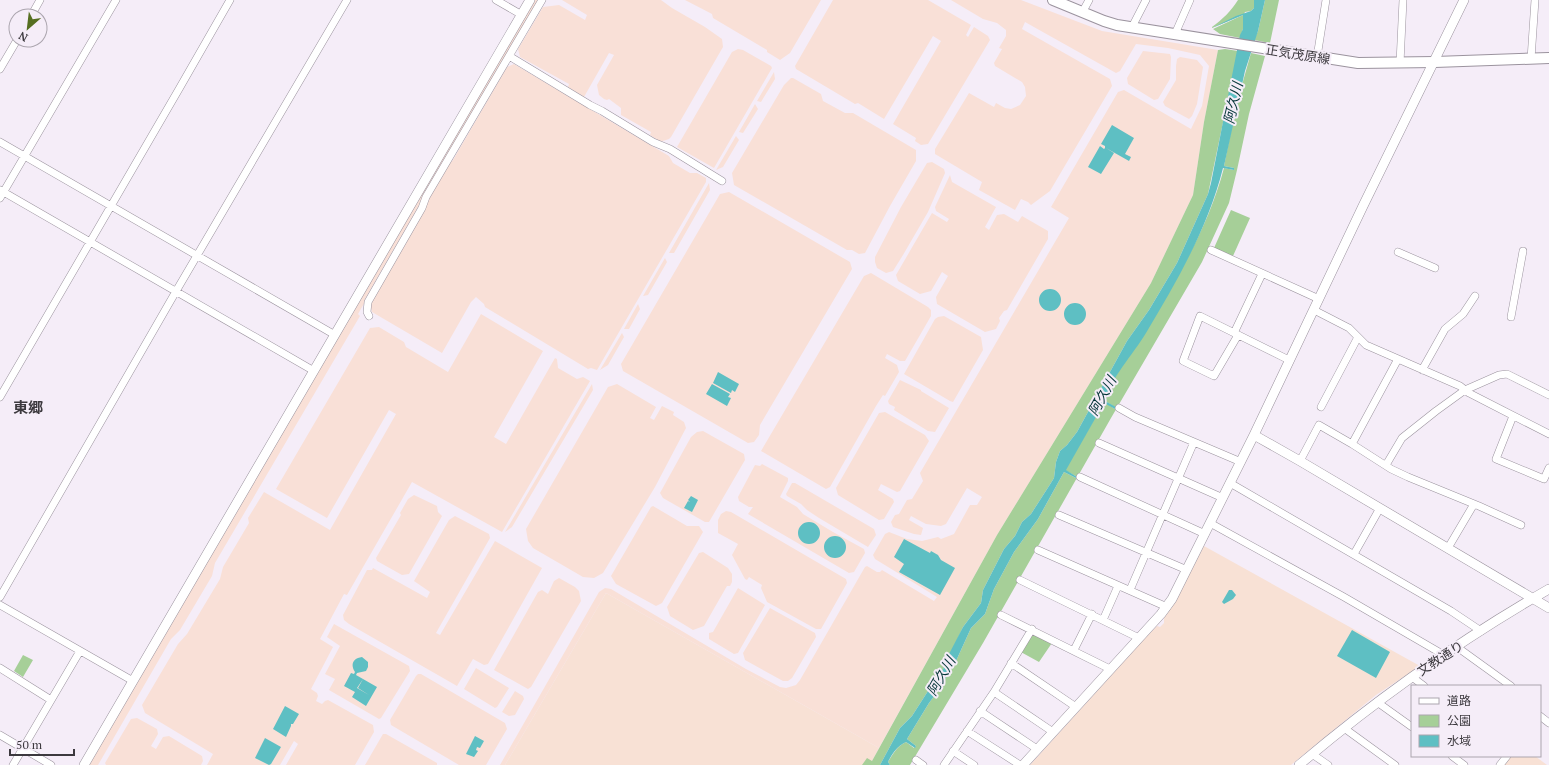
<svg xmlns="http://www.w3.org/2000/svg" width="1549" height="765" font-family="'PT Serif','Noto Sans JP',serif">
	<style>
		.industrial { fill: #f9e0d7 }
		.education { fill: #f8e1d5 }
		.green { fill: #a6cf98 }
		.water { fill: #5ebfc3 }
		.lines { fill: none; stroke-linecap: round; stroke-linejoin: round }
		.minor-casing { stroke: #9b939e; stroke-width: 8 }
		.tertiary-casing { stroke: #9b939e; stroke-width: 10 }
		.secondary-casing { stroke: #9b939e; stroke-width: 12 }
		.minor { stroke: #fff; stroke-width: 7 }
		.tertiary { stroke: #fff; stroke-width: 9 }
		.secondary { stroke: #fff; stroke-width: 10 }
		.labels { text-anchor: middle; stroke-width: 4; stroke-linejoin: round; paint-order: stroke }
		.street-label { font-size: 13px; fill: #3c393e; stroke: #f5edf8 }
		.water-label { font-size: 14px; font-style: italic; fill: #043537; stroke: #f5edf8 }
		.quarter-label { font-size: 15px; font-weight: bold; fill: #3c393e; stroke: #f5edf8 }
	</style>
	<rect width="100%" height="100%" fill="#f5edf8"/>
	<path class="industrial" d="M535 0H538L365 299 366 300 358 314 360 316 215 563 212 576 180 630 171 639 98 765H88Z
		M562 0H661L672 8 705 27 722 39 723 47 671 137 669 139 663 141H659L650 135 651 132 621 115V108L609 99 607 100 604 99 599 95 597 85 614 55 609 53 584 97 568 87 569 84 520 57 518 49 543 7 559 5 585 20 587 15Z
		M685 0H821L790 53 780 60 767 52V50L713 18 712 14Z
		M833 0H928L971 25 966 35 968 37 974 27 988 36 990 40 928 144 921 145 915 141 916 138 893 124 941 41 933 36 884 119 858 103 855 104 796 69 795 66Z
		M951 0H1021L1102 31 1218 50 1204 122 1193 195 1151 283 997 535 879 748 606 593 505 765H500L599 592 605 588 611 589 746 669 780 687 786 688 796 685 800 680 865 567 867 566 877 572H880L882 570 934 601 937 597 875 559 873 555 885 534 889 532 907 539 922 541 938 537 941 539 954 534 970 505H977L982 497 967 488 946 524 941 526 926 524 911 516 909 520 923 528 921 535 914 534 893 527 891 522 895 515 899 514 907 500 912 499 923 481 920 473 1069 218 1051 207 1118 92 1124 90 1191 129 1202 106 1209 66 1200 55 1168 48 1136 44 1120 71 1116 73 1025 22 1022 29 1110 79 1112 86 1050 191 1031 205 1028 202 1021 199 1015 210 979 190 982 182 935 154V149L969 93 994 107 996 103 1005 108 1011 109 1020 105 1026 96 1025 87 1022 82 995 66 994 63 1002 49 999 48 1006 36V30L997 23 983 19Z
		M738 49 743 50 771 66 772 68 714 168 677 147 732 52Z
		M1143 51 1170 54 1171 57 1170 79 1158 99 1154 100 1128 84 1127 78Z
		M1180 57 1197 60 1203 67 1197 104 1192 116 1189 119 1165 106 1163 102 1176 80V66L1177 59Z
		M514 64 669 156 673 163 690 173H697L706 178V182L597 370 591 368 588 369 485 307 484 304 476 297 471 302 442 353 372 312 370 303 428 200 449 164 453 160 507 67Z
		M774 72 775 79 761 102 757 101Z
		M791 78H793L821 94 823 101 845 113H853L916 150V161L890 206 865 253 859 254 852 250H847L734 185 732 173 784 85Z
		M755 104 758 109 743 133 739 132Z
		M736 136 739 140 723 167 716 170Z
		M932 162 944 169 945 173 928 212 903 255 893 271 886 273 877 268 875 262V257L901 207 927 163Z
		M950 175 952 182 996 207 985 227 989 230 997 215 1004 214 1018 222 1022 216 1048 231V239L1007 310 1004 311 999 318 1000 321 996 329 985 332 937 304 936 297 948 276 942 272 931 291 920 294 898 281 896 275 932 213 947 222 949 219 936 211 935 207Z
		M709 183 710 190 674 253H669Z
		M729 192 850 262 852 269 760 425 759 435 754 442 748 443 623 371 621 364 720 194Z
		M665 258 667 262 648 295 643 296Z
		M871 273 928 307 931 310V316L905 361H900L887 354 885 358 897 365 899 372 885 396 883 395 876 406 830 487 826 489 761 451 864 276Z
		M638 304 640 309 629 329H624Z
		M481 314 543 351 494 437 506 444 555 358 557 359 558 368 577 379 583 377 590 381 502 532 412 482 347 595 344 594 320 639 333 647 311 689 317 693 318 696 316 701 322 704 325 701 328 700 373 725 374 732 355 765H286L298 744 294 741 280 765H207L213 754 145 713 142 705 178 644 187 634 220 579 223 567 249 523 248 518 264 492 330 530 396 414 389 410 327 518 276 489 370 328 379 327 404 342 406 347 448 372Z
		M944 316 981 337 983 350 953 402 950 401 904 374 935 319 938 317Z
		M622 333 624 337 608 365 600 370Z
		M900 380 921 390V391L949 408 935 432 928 431 894 410 895 407 889 404 888 401Z
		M592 384 593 390 512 527 505 532Z
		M617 384 656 407 650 418 654 420 662 406 674 412 673 415 684 422 686 428 655 487 603 573 594 578 583 577 533 548 528 541 526 529 608 387Z
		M885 412 925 435 929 441 900 491 897 492 881 484 878 490 893 499 894 502 884 519 879 520 838 495 836 488 879 413Z
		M703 431 744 454 745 460 709 522H705L663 498 660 493 691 437 697 432Z
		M762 464 788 478V481L780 497 797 507 803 514 833 532 864 549 865 553 854 572 849 573 748 514 753 507H749L739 501 738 497 755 465 760 466Z
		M792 483H795L874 529 876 535 868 547 819 518 807 510 801 504 787 496 786 494Z
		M414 495 437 506 438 512 442 516 409 574 402 575 377 561 376 558 401 515 400 513 408 499Z
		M653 506 687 526H699L703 532 662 603 656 606 616 584 611 576 651 507Z
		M726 511 731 512 846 579 847 583 821 629H816L767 602 761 588 762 585 749 577 747 580 745 579 732 555 738 544 718 533V520L721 514Z
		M455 516 489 534 490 538 436 633 440 635 495 541 542 568 488 664 484 665 473 659 457 686 349 624 344 620 343 615 367 570H372L373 568 427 598 430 592 414 581 449 520Z
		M703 552 728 568 732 574V582L730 586H727L704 626 693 630 670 616 667 607 699 553Z
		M559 578 575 587 579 591 581 601 531 687 528 689 494 670 538 592 542 590 548 594 554 581Z
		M738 588 765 605 738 653 734 654 709 639V633L713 632Z
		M770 608 815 633 816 637 792 678 788 681H783L745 660 743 653Z
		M334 624 409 666 410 671 381 718 379 719 329 690 335 679 325 674 340 646 327 637Z
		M476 668 509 688 497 707 495 708 464 689Z
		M418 674H421L505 723 507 729 486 765H459L391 725 390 720 416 676Z
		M515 691 523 696 524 699 515 715 509 716 502 712Z
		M137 718 157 729 158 734 151 746 156 749 163 737 169 736 202 756 203 761 201 765H106L105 763 131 719Z
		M383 734H386L437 763V765H365Z"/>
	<path class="education" d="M1204 546 1420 666 1376 695 1291 765H1030L1147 636 1157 626 1160 627 1164 623V618L1176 600Z
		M606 593 879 748 870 765H505Z
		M1511 756H1535L1547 765H1504Z"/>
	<path class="green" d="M1238 0H1254V8L1251 11 1245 12 1244 14 1212 28V27C1223 19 1231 11 1238 0Z
		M1265 0H1279L1270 43 1254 40 1258 31Z
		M1243 15V29L1240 38 1220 34 1213 29Z
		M1225 49 1238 51 1208 194 1177 263 1149 310 1127 341 1077 432 1067 445 1060 451 1056 462 1054 478 1049 486 1031 514 1022 522 1015 536 1004 549 983 590 981 603 963 627 940 676 928 691 912 716 900 728 880 765H862L867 758 872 761 997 535 1151 283 1193 195 1204 122 1218 50Z
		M1251 53 1265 56 1249 114 1237 170 1229 203 1202 262 1111 418 983 643 910 765H890L888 762C893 754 897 746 906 742L914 748 916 746 907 739 929 703 935 695 956 661 971 628 985 614 994 589 1014 552 1038 519 1064 472 1076 478 1077 477 1065 470 1104 402 1115 409V407L1105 401 1108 389C1151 316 1202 251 1224 168L1234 170V168L1224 166 1236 106Z
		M1231 210 1250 218 1233 256 1214 248Z
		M1034 629 1054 640 1039 662 1019 651Z
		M23 655 33 660 23 677 14 671Z"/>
	<path class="water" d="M1254 0H1265L1258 31 1245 71 1224 166 1234 168V170L1223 168C1208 228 1177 281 1146 333 1132 356 1112 376 1105 401L1116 407 1115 409 1104 403 1066 470 1077 477 1076 478 1064 472 1038 519 1014 552 994 589 985 614 971 628 956 661 935 695 929 703 907 739 916 746 915 748 906 742C897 746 892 754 888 762L890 765H880L900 728 912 716 928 691 940 676 945 665 948 656 963 627 981 603 983 590 1004 549 1015 536 1022 522 1031 514 1049 486 1054 478 1056 462 1060 451 1067 445 1077 432 1127 341 1149 310 1177 263 1208 194 1211 183 1240 35 1243 29V15L1212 28 1236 16 1251 11 1254 8Z
		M1112 125 1134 138 1125 154 1131 157 1129 161 1106 148 1114 153 1101 174 1088 167 1100 146 1104 149 1105 148V146L1101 144Z
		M1039 300a11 11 0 1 1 22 0a11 11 0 1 1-22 0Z
		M1064 314a11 11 0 1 1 22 0a11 11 0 1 1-22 0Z
		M718 372 739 384 735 392 732 390 731 393 713 383Z
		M712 384 730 394 728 397 731 398 727 406 706 394Z
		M691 496 698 500 692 512 684 508 688 501 690 502 688 500Z
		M798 533a11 11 0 1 1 22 0a11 11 0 1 1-22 0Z
		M824 547a11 11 0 1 1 22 0a11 11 0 1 1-22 0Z
		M904 539 930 553 931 551 938 555 941 560 955 568 940 595 899 572 904 564 894 557Z
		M1229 590H1232L1236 595 1233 599 1224 604 1222 602Z
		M1352 630 1390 652 1376 678 1337 656Z
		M362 657 368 662V667L366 671 357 673 356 675 363 679 357 688 369 695 358 688 363 679 377 687 366 706 352 697 355 692 344 686 351 673 354 674 355 672C350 665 353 658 362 657Z
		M285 706 299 714 293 724H291V726L286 737 273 729Z
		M475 736 484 741 480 748 477 747 476 750 478 751 474 757 466 754Z
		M265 738 281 747 271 764 269 765 255 758Z"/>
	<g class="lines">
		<g class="minor-casing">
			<path id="minor" d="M496 0 522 15
				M1083 11 1089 0
				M31 16 40 0
				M1132 27 1146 0
				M1175 34 1190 0
				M509 56 590 105 602 111 653 142 670 149 722 181
				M1317 57 1326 0
				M1531 59 1535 0
				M1400 63 1403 0
				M0 69 17 40
				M0 142 335 335
				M0 190 314 371
				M0 198 116 0
				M1211 250 1319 299
				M1398 252 1435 268
				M1314 310 1349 328 1366 345 1460 386 1469 393 1549 434
				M369 316 367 312 368 302 422 208 426 197 542 0
				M1511 317 1523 251
				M1234 333 1262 274
				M1238 335 1214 376 1183 361 1200 316 1289 360
				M1422 370 1445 329 1463 314 1475 296
				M0 397 179 89 230 0
				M1321 407 1358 337
				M1119 408 1135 417 1241 462
				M1513 416 1496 459 1544 479 1549 468
				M1099 443 1223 498
				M1352 444 1398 359
				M1300 461 1319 425 1352 444 1391 469 1408 477 1479 506 1521 525
				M1386 465 1402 438 1436 411 1465 390 1499 375 1507 374 1549 395
				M1080 477 1205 534
				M1230 483 1451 611 1481 631
				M1059 515 1187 570
				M1210 523 1344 597 1444 655
				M1448 548 1474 504
				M1038 550 1167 607
				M1354 554 1380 508
				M1020 580 1139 638
				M1130 590 1194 442
				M0 597 175 293 347 0
				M0 605 133 681
				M1001 615 1110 669
				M1103 620 1118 586
				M1457 647 1511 686
				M1074 650 1092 614
				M1011 663 1076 707
				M0 668 51 700
				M1412 677 1424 686
				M994 692 1053 732
				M1377 702 1412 727
				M980 711 1037 749
				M1540 716 1549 723
				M1344 728 1395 765
				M967 731 1020 765
				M0 735 51 765
				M953 751 974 765
				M1312 754 1328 765
				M1452 756 1464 765
				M916 760 923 765
				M13 765 80 651
				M944 765 994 692 1032 629
				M1500 765 1507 756"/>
		</g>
		<g class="tertiary-casing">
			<path id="tertiary" d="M1254 435 1300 461 1549 608
				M84 765 530 0
				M1023 765 1161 614 1172 599 1254 435 1363 206 1464 0
				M1299 765C1377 699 1460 640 1549 589"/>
		</g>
		<g class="secondary-casing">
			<path id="secondary" d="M1053 0 1104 21 1117 25 1358 63 1435 62 1549 58"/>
		</g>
		<use href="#minor" class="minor"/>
		<use href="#tertiary" class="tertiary"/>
		<use href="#secondary" class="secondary"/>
	</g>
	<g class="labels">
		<g class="street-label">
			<text transform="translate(1298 54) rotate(9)" y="5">正気茂原線</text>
			<text transform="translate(1440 658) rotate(-33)" y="5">文教通り</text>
		</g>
		<g class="water-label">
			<text transform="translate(1233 103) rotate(-77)" y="5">阿久川</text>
			<text transform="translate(1102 396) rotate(-61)" y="5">阿久川</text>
			<text transform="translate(941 676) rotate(-60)" y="5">阿久川</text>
		</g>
		<g class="quarter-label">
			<text x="28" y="413">東郷</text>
		</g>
	</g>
	<rect x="1411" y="685" width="130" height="72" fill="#f5edf8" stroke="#aba5ae"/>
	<rect x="1419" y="698" width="20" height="6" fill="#ffffff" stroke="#aba5ae"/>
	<text x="1447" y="705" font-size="12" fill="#3c393e">道路</text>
	<rect x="1419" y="715" width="20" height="12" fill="#a6cf98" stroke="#aba5ae"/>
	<text x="1447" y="725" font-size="12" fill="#3c393e">公園</text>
	<rect x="1419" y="735" width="20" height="12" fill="#5ebfc3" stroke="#aba5ae"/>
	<text x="1447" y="745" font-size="12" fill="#3c393e">水域</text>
	<g transform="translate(28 28) rotate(208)"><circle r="19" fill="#f5edf8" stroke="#aba5ae"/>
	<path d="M0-3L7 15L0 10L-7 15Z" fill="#566f21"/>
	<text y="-6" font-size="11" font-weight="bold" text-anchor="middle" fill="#3c393e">N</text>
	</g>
	<path d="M10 749v6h64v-6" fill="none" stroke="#3c393e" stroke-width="2"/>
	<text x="16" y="749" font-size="12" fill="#3c393e" stroke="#f5edf8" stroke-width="3" paint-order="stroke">50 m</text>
</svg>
